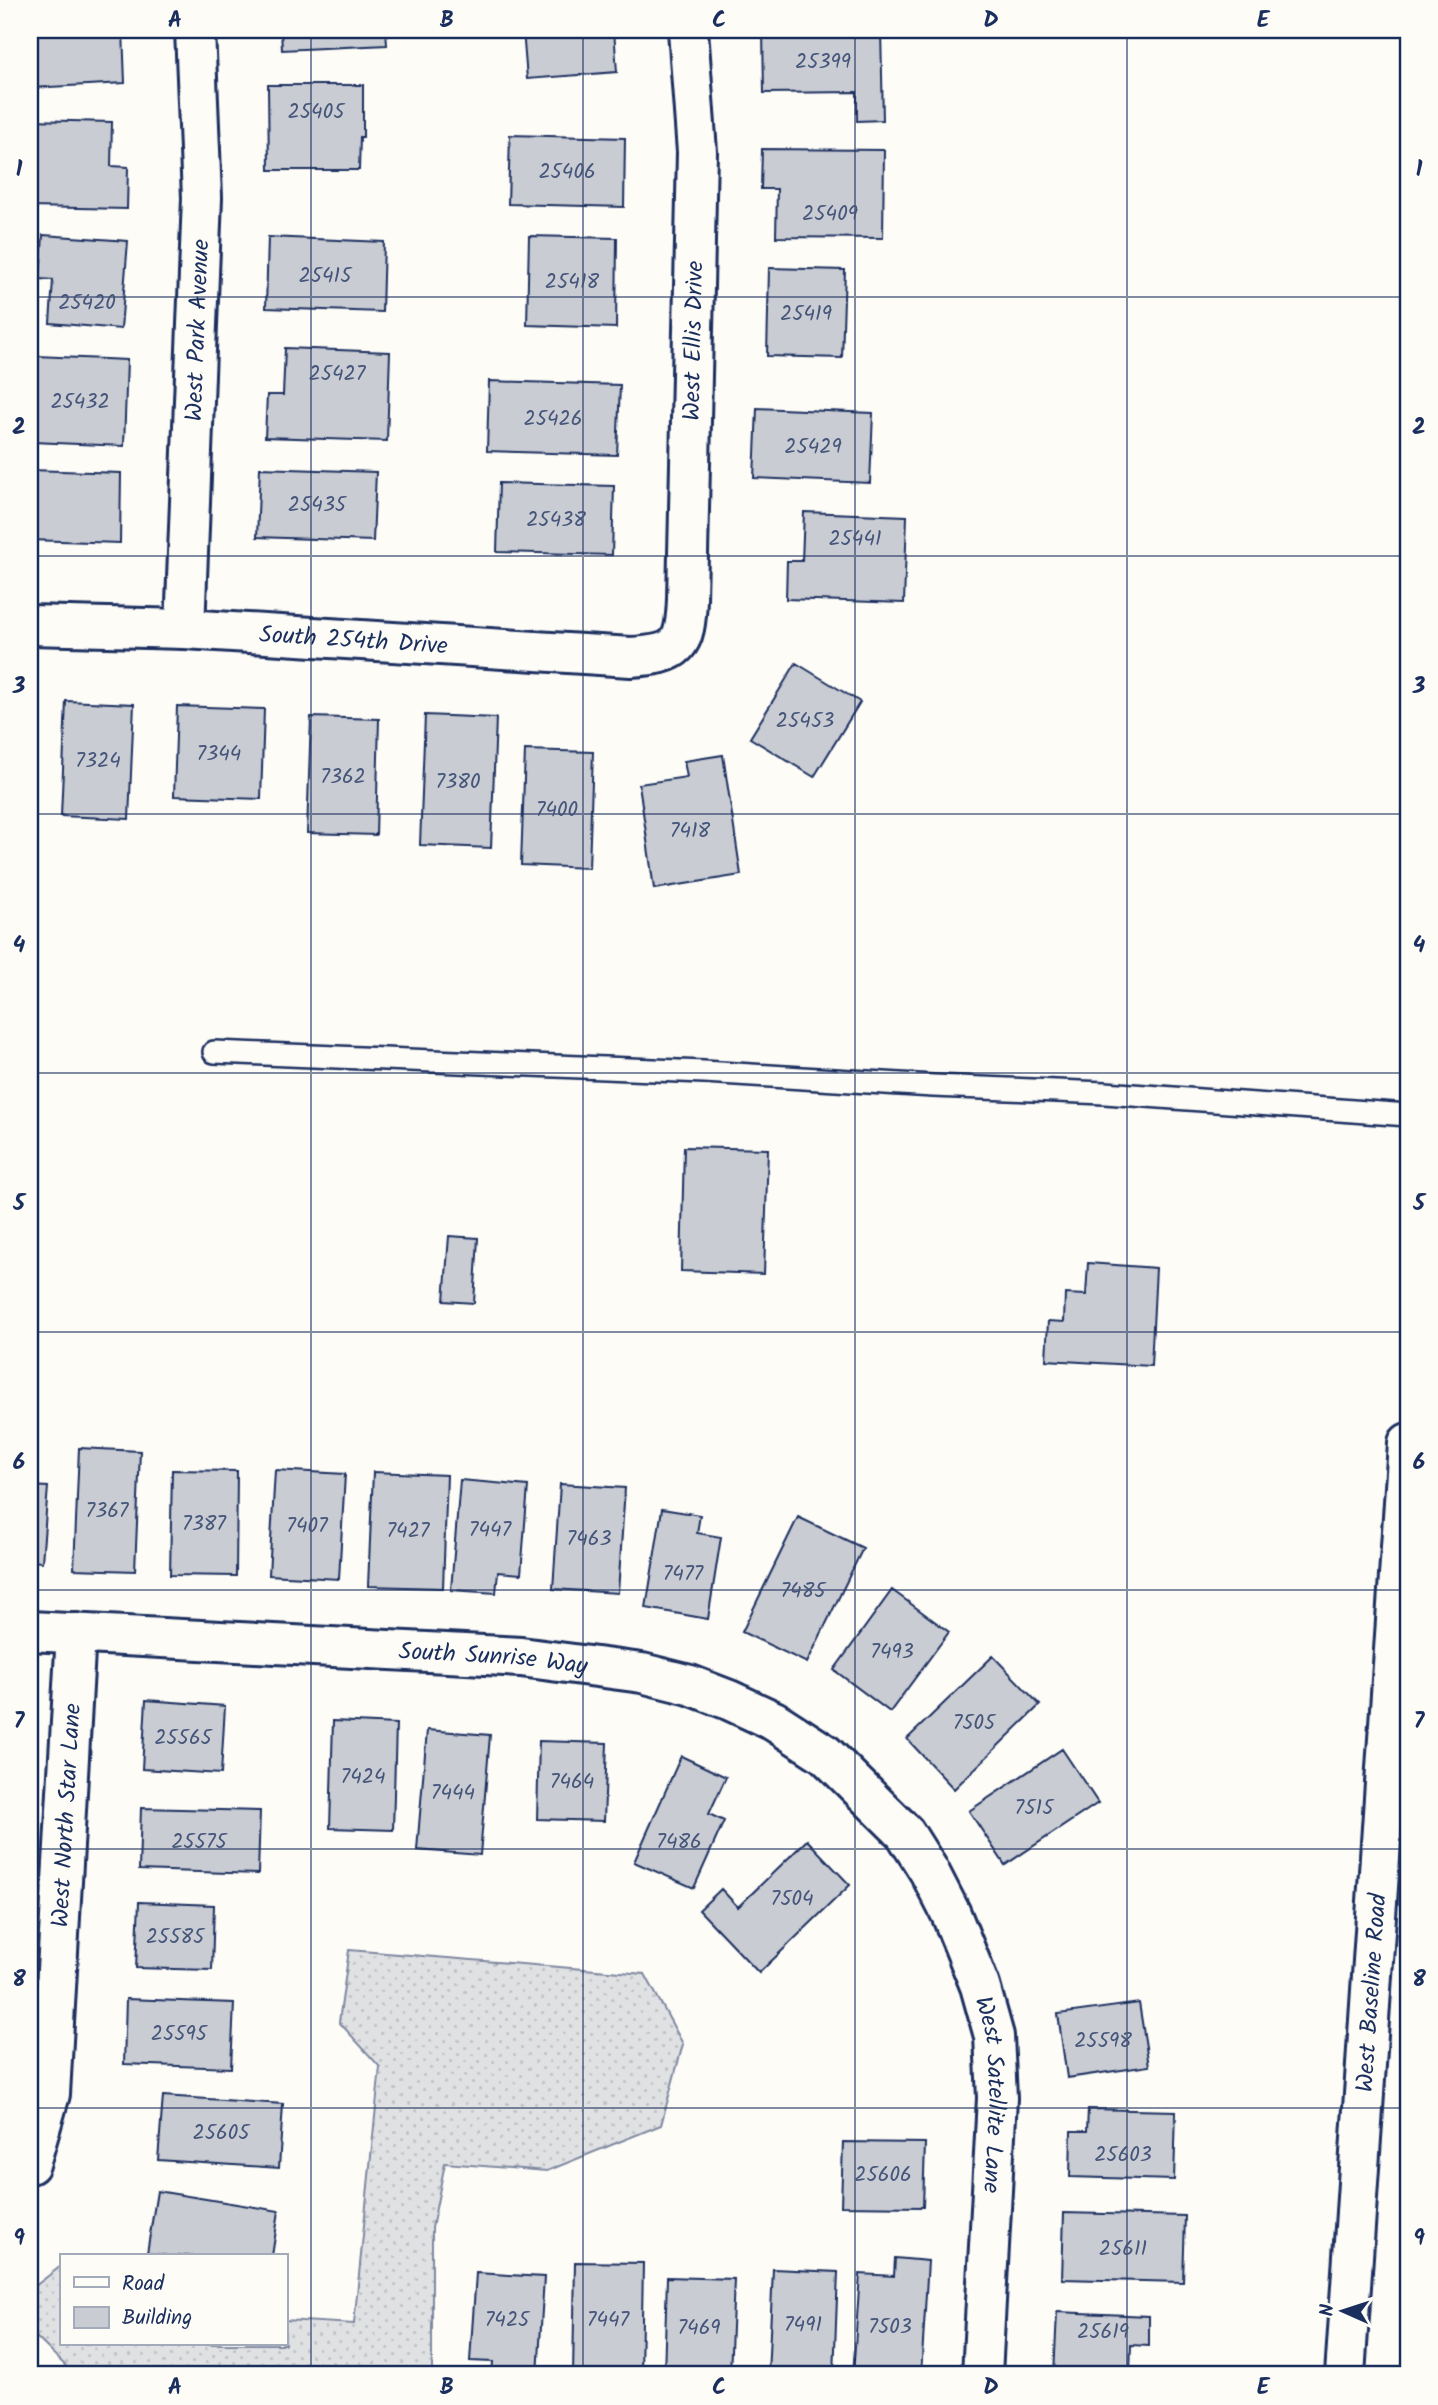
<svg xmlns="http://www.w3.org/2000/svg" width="1438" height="2405" font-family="Kalam,sans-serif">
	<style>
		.grass { fill: url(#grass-dots); stroke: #7e88a0; stroke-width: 2 }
		.building { fill: #c9ccd3; stroke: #1b2f5e; stroke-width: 2 }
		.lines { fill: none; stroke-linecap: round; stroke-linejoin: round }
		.service-casing { stroke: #1b2f5e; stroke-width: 26 }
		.minor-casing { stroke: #1b2f5e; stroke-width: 44 }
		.secondary-casing { stroke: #1b2f5e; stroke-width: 44 }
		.service { stroke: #fdfcf7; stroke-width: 21 }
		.minor { stroke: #fdfcf7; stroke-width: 38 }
		.secondary { stroke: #fdfcf7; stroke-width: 38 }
		.grid { fill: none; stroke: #1b2f5e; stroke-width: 2; stroke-opacity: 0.55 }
		.labels { text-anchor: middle; stroke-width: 7; stroke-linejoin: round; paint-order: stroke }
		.number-label { font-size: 21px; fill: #46567b }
		.street-label { font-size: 24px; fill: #1b2f5e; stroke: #fdfcf7 }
		.neatline { fill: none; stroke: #1b2f5e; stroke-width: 2.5 }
		.grid-label { font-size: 23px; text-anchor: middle; font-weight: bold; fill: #1b2f5e }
	</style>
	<defs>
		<pattern id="grass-dots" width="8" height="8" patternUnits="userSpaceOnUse" patternTransform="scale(1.75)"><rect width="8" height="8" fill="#e0e1e3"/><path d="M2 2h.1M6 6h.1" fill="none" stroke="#c0c1c5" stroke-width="1.8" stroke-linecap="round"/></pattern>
	</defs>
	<rect width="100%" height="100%" fill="#fdfcf7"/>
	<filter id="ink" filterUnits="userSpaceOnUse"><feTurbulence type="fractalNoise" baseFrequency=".0143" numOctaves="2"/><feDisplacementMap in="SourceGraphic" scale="14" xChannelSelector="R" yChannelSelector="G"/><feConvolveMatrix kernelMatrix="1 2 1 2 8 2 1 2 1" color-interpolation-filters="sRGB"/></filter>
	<g filter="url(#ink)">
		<path class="grass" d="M349 1950 645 1974 683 2044 661 2125 547 2171 445 2163 432 2228V2375H75L30 2331V2290L61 2266V2344H285V2320L354 2324 380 2067 339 2022Z"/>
		<path class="building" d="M30 30H123L125 83 30 88Z
			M281 30H386L387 45 282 50Z
			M523 30H614L617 72 527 79Z
			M763 30H881L883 120 857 121V92L764 93Z
			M268 85H363V137H360L359 170H269Z
			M30 120 112 122 111 166 128 167 127 209 30 207Z
			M510 135 625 138 624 207 508 204Z
			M762 149 884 150 883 238 776 237 777 189H761Z
			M43 235 128 241 121 329 50 323 53 280 40 279Z
			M529 236 617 238 616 328 527 325Z
			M268 237 384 242 382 312 266 308Z
			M769 268 845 270 842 358 767 356Z
			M285 348 390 352 387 441 265 437 267 395H283Z
			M36 356 127 360 124 446 33 442Z
			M489 381 620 385 617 455 487 451Z
			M757 408 873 413 870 483 754 478Z
			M260 468 376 472 373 541 257 537Z
			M30 470 121 473 120 543 30 540Z
			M499 483 614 486 612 555 497 552Z
			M804 512 907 516 904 603 786 599 787 561H802Z
			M796 663 860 702 814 777 750 738Z
			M66 701 134 704 129 819 61 816Z
			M30 703H33L30 824Z
			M177 706 264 709 261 799 174 796Z
			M425 715 496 718 491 848 420 845Z
			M311 717 379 719 376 835 307 833Z
			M525 750 593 752 589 868 521 865Z
			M723 755 741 875 654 889 639 784 687 777 684 761Z
			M684 1147 768 1149 764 1274 681 1271Z
			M449 1236 478 1238 474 1303 444 1301Z
			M1088 1263 1156 1268 1151 1366 1046 1360 1048 1321 1064 1322 1065 1294 1086 1295Z
			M79 1448 140 1451 135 1571 74 1569Z
			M172 1470 237 1471 236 1576 170 1575Z
			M275 1470 345 1474 339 1579 269 1575Z
			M373 1472 447 1475 443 1588 368 1586Z
			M460 1480 528 1486 521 1574 498 1572 496 1593 451 1590Z
			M560 1484 625 1488 618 1593 553 1589Z
			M30 1486 48 1487 42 1562 30 1561Z
			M662 1509 700 1515 697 1533 721 1537 708 1619 646 1608Z
			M798 1517 863 1548 807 1663 742 1632Z
			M892 1590 949 1632 890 1712 834 1670Z
			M993 1656 1040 1705 954 1789 907 1739Z
			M146 1700 225 1706 221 1774 142 1769Z
			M333 1721 396 1724 393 1830 330 1828Z
			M427 1730 490 1735 480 1855 417 1850Z
			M539 1741 607 1743 604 1821 537 1819Z
			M1062 1749 1098 1803 1005 1865 969 1811Z
			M681 1756 726 1777 709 1814 724 1821 694 1888 634 1862Z
			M141 1808 260 1811 258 1874 139 1870Z
			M807 1840 850 1885 759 1973 699 1910 721 1889 738 1907Z
			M139 1902 214 1905 212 1970 136 1968Z
			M126 1999 234 2003 231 2068 124 2064Z
			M1139 2003 1149 2066 1067 2078 1058 2014Z
			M163 2096 283 2104 279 2168 158 2160Z
			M1088 2109 1176 2111 1174 2180 1070 2177 1071 2131H1087Z
			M843 2142 925 2143 923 2207 841 2206Z
			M157 2191 279 2211 272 2256H169L147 2253Z
			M1064 2213 1185 2216 1183 2282 1062 2279Z
			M895 2258 928 2261 921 2375H853L860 2274 894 2276Z
			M575 2262 643 2263 641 2375H573Z
			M773 2269 838 2272 834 2375H768Z
			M476 2273 544 2277 538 2375H492L493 2362 470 2361Z
			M667 2277 734 2279 730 2375H664Z
			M1057 2312 1149 2316V2346L1131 2345 1130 2375H1054Z"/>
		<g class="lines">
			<g class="service-casing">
				<path id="service" d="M214 1052 704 1072 933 1086 1105 1093 1408 1115"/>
			</g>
			<g class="minor-casing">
				<g id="minor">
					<path id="s1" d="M30 625 185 629 631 657C679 654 685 647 687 599L697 152 688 30"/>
					<path id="s2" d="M185 629 202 198 195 30"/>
					<path id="s3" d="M30 1631 521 1657 642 1673 690 1685 729 1700 774 1721 825 1754 905 1833 929 1871 951 1914 980 1986 994 2036 997 2098 982 2375"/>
					<path id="s4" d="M30 2164 50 2094 76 1633"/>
				</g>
			</g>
			<g class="secondary-casing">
				<g id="secondary">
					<path id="s5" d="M1345 2375 1408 1443"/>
				</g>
			</g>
			<use href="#service" class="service"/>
			<use href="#minor" class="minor"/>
			<use href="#secondary" class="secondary"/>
		</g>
	</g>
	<path class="grid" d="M311 30V2375M583 30V2375M855 30V2375M1127 30V2375M30 297H1408M30 556H1408M30 814H1408M30 1073H1408M30 1332H1408M30 1590H1408M30 1849H1408M30 2108H1408"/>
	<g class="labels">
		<g class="number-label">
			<text x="823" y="68">25399</text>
			<text x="316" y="118">25405</text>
			<text x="567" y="178">25406</text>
			<text x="830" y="220">25409</text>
			<text x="325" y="282">25415</text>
			<text x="572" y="288">25418</text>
			<text x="87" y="309">25420</text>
			<text x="806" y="320">25419</text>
			<text x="337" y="380">25427</text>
			<text x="80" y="408">25432</text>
			<text x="553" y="425">25426</text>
			<text x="813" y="453">25429</text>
			<text x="317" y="511">25435</text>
			<text x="556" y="526">25438</text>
			<text x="855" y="545">25441</text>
			<text x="805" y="727">25453</text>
			<text x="219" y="760">7344</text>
			<text x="98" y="767">7324</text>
			<text x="343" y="783">7362</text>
			<text x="458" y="788">7380</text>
			<text x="557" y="816">7400</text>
			<text x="690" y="837">7418</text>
			<text x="107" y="1517">7367</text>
			<text x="204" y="1530">7387</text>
			<text x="307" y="1532">7407</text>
			<text x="490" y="1536">7447</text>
			<text x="408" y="1537">7427</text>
			<text x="589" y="1545">7463</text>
			<text x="683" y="1580">7477</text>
			<text x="803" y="1597">7485</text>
			<text x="892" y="1658">7493</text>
			<text x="974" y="1729">7505</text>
			<text x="183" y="1744">25565</text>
			<text x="363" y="1783">7424</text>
			<text x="572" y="1788">7464</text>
			<text x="453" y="1799">7444</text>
			<text x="1034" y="1814">7515</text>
			<text x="199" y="1848">25575</text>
			<text x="679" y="1848">7486</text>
			<text x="792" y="1905">7504</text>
			<text x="175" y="1943">25585</text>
			<text x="179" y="2040">25595</text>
			<text x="1103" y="2047">25598</text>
			<text x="221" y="2139">25605</text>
			<text x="1123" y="2161">25603</text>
			<text x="883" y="2181">25606</text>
			<text x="1123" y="2255">25611</text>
			<text x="507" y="2326">7425</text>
			<text x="608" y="2326">7447</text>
			<text x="803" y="2331">7491</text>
			<text x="890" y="2333">7503</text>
			<text x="699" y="2334">7469</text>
			<text x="1103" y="2338">25619</text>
		</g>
		<g class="street-label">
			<text dy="8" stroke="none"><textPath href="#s2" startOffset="299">West Park Avenue</textPath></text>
			<text dy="8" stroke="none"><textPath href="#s1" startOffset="956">West Ellis Drive</textPath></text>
			<text dy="8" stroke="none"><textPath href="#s1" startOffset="324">South 254th Drive</textPath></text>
			<text dy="8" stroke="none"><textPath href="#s3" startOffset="464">South Sunrise Way</textPath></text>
			<text dy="8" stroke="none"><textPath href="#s4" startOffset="352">West North Star Lane</textPath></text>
			<text dy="8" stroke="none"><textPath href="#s5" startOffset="383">West Baseline Road</textPath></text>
			<text dy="8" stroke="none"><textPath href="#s3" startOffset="1209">West Satellite Lane</textPath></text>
		</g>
	</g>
	<rect width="1438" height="2405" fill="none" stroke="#fdfcf7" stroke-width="77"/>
	<rect x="60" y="2254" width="228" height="91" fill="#fdfcf7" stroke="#a3aaba" stroke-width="2"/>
	<rect x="74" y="2277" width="35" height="10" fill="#fdfcf7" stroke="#a3aaba" stroke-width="2"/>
	<text x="122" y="2290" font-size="21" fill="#1b2f5e">Road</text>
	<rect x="74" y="2307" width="35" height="21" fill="#c9ccd3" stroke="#a3aaba" stroke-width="2"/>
	<text x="122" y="2324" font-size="21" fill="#1b2f5e">Building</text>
	<g transform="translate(1343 2311) rotate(273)" stroke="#fdfcf7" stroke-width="5" paint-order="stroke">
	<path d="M0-5L12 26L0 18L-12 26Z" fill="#1b2f5e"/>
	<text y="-10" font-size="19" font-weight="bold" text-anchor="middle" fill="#1b2f5e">N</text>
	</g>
	<rect x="38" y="38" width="1362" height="2328" class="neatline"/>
	<g class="grid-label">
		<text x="175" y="27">A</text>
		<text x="447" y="27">B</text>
		<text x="719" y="27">C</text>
		<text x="991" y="27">D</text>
		<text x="1263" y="27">E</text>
		<text x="19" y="176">1</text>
		<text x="1419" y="176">1</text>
		<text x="19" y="434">2</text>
		<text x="1419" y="434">2</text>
		<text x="19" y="693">3</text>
		<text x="1419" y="693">3</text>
		<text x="19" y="952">4</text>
		<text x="1419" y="952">4</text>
		<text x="19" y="1210">5</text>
		<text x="1419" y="1210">5</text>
		<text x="19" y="1469">6</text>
		<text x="1419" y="1469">6</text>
		<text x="19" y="1728">7</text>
		<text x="1419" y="1728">7</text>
		<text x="19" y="1986">8</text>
		<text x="1419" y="1986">8</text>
		<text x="19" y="2245">9</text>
		<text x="1419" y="2245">9</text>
		<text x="175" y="2394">A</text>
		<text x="447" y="2394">B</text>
		<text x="719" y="2394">C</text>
		<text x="991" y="2394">D</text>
		<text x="1263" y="2394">E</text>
	</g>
</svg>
